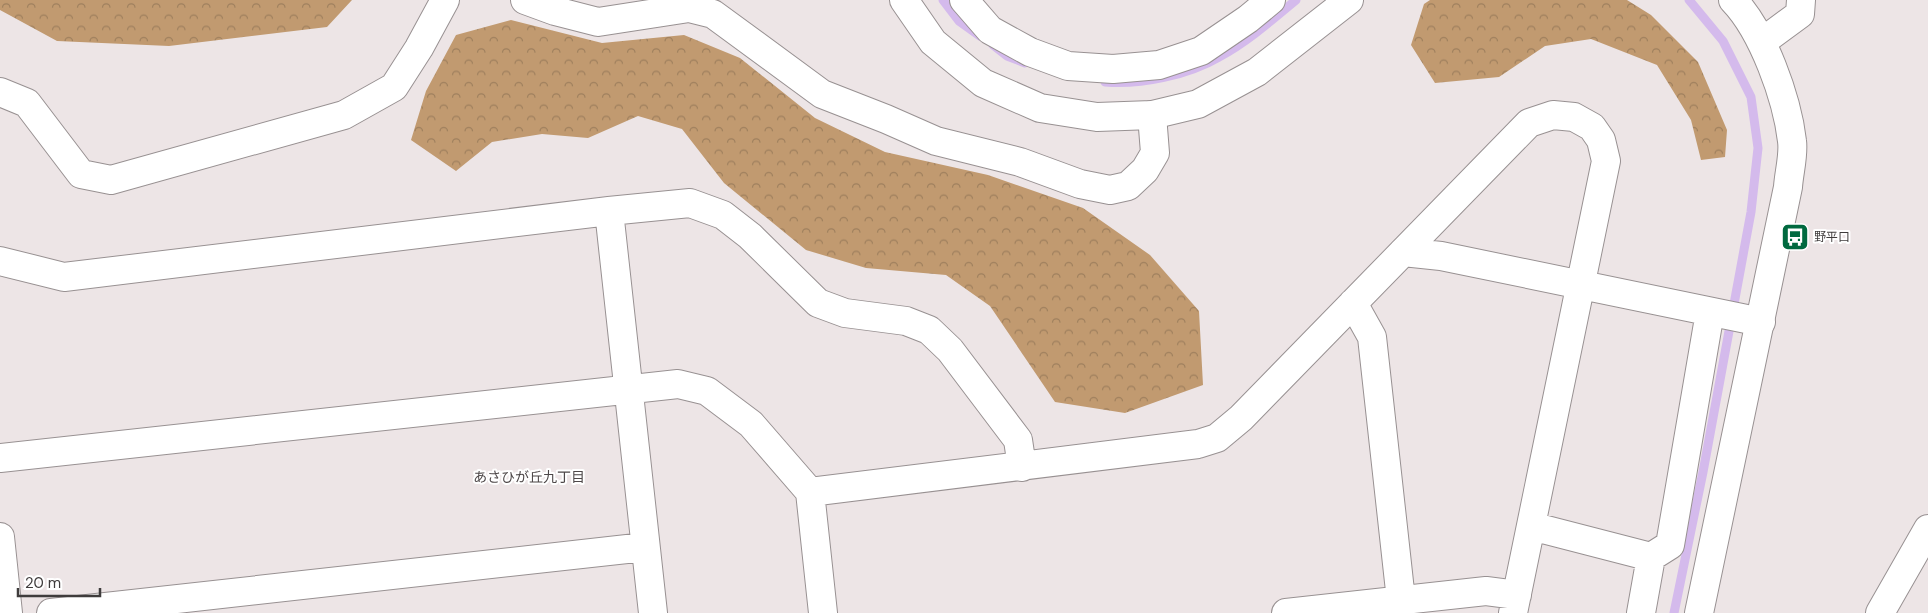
<svg xmlns="http://www.w3.org/2000/svg" width="1928" height="613" font-family="'DM Sans','Noto Sans JP',sans-serif">
	<style>
		.forest { fill: url(#forest-crowns) }
		.lines { fill: none; stroke-linecap: round; stroke-linejoin: round }
		.stream { stroke: #d4baec; stroke-width: 9 }
		.minor-casing { stroke: #989192; stroke-width: 30 }
		.tertiary-casing { stroke: #989192; stroke-width: 30 }
		.minor { stroke: #fff; stroke-width: 28 }
		.tertiary { stroke: #fff; stroke-width: 28 }
		.labels { text-anchor: middle; stroke-width: 4; stroke-linejoin: round; paint-order: stroke }
		.poi-label { font-size: 12px; fill: #3f3c3c; stroke: #fff; text-anchor: start }
		.neighbourhood-label { font-size: 14px; fill: #4e4849; stroke: #fff }
	</style>
	<defs>
		<pattern id="forest-crowns" width="20" height="18" patternUnits="userSpaceOnUse" patternTransform="scale(1.25)"><rect width="20" height="18" fill="#c19a70"/><path d="M2 6a3 3 0 1 1 6 0M12 15a3 3 0 1 1 6 0" fill="none" stroke="#9e7f5d"/></pattern>
	</defs>
	<rect width="100%" height="100%" fill="#ede5e6"/>
	<path class="forest" d="M0 0H352L327 27 169 46 57 41 0 10Z
		M1430 0H1627L1651 15 1698 62 1727 130 1725 157 1701 160 1691 120 1657 65 1591 39 1545 46 1499 77 1435 83 1411 45 1424 4Z
		M511 20 602 43 684 35 740 58 815 118 885 152 988 175 1083 208 1150 255 1199 311 1203 385 1125 413 1055 402 990 306 946 275 866 268 806 250 724 183 682 129 638 116 588 138 542 134 492 142 456 171 411 140 426 91 456 35Z"/>
	<g class="lines">
		<path class="stream" d="M943 0 959 21 980 36
			M993 45 1007 56 1025 63
			M1105 82C1141 85 1188 75 1219 57 1247 42 1272 20 1296 0
			M1674 613 1703 472 1751 212 1758 148 1751 97 1723 41 1689 0"/>
		<g class="minor-casing">
			<path id="minor" d="M525 0 555 11 598 22 689 8 713 14 822 94 886 119 936 141 1020 162 1080 184 1110 190 1128 186 1145 170 1155 153 1152 115
				M964 0 990 30 1030 52 1068 66 1113 69 1159 65 1201 51 1248 19 1271 0
				M1762 42 1800 14 1801 0
				M0 92 27 103 81 174 111 180 344 115 394 87 419 48 445 0
				M609 211 653 613
				M1403 252 1441 256 1761 322
				M0 261 64 277 609 211 690 203 723 215 750 236 818 303 845 313 906 321 929 330 950 350 1018 440 1022 467
				M1353 303 1372 337 1401 600
				M0 458 678 384 707 391 751 424 810 492 823 613
				M810 492 1198 444 1217 438 1241 418 1529 123 1553 115 1574 117 1592 127 1601 140 1606 161 1513 613
				M1531 526 1651 557
				M0 537 8 613
				M51 613 645 547
				M1286 613 1486 591 1517 595
				M1641 613 1651 557 1670 545 1710 312
				M1880 613 1928 529"/>
		</g>
		<g class="tertiary-casing">
			<path id="tertiary" d="M904 0 933 42 983 83 1040 108 1097 117 1152 115 1198 104 1257 72 1349 0
				M1699 613 1788 187C1789 172 1794 155 1792 141 1787 98 1763 31 1733 0"/>
		</g>
		<use href="#minor" class="minor"/>
		<use href="#tertiary" class="tertiary"/>
	</g>
	<defs>
		<g id="bus-square" transform="scale(1.4375)"><rect x="-9" y="-9" width="18" height="18" rx="4" fill="#00693f" stroke="#fff"/><path d="M-5-6H5V4H4V6H2V4H-2V6H-4V4H-5ZM-3.5-4V0h7V-4ZM-3.5 1.2v1.5H-2V1.2ZM2 1.2v1.5H3.5V1.2Z" fill="#fff"/></g>
	</defs>
	<g fill-rule="evenodd">
		<use href="#bus-square" x="1795" y="237"/>
	</g>
	<g class="labels">
		<g class="poi-label">
			<text x="1814" y="241">野平口</text>
		</g>
		<g class="neighbourhood-label">
			<text x="529" y="482">あさひが丘九丁目</text>
		</g>
	</g>
	<path d="M18 588v8h82v-8" fill="none" stroke="#3f3c3c" stroke-width="2.5"/>
	<text x="25" y="588" font-size="15" fill="#3f3c3c" stroke="#ffffff" stroke-width="4" paint-order="stroke">20 m</text>
</svg>
